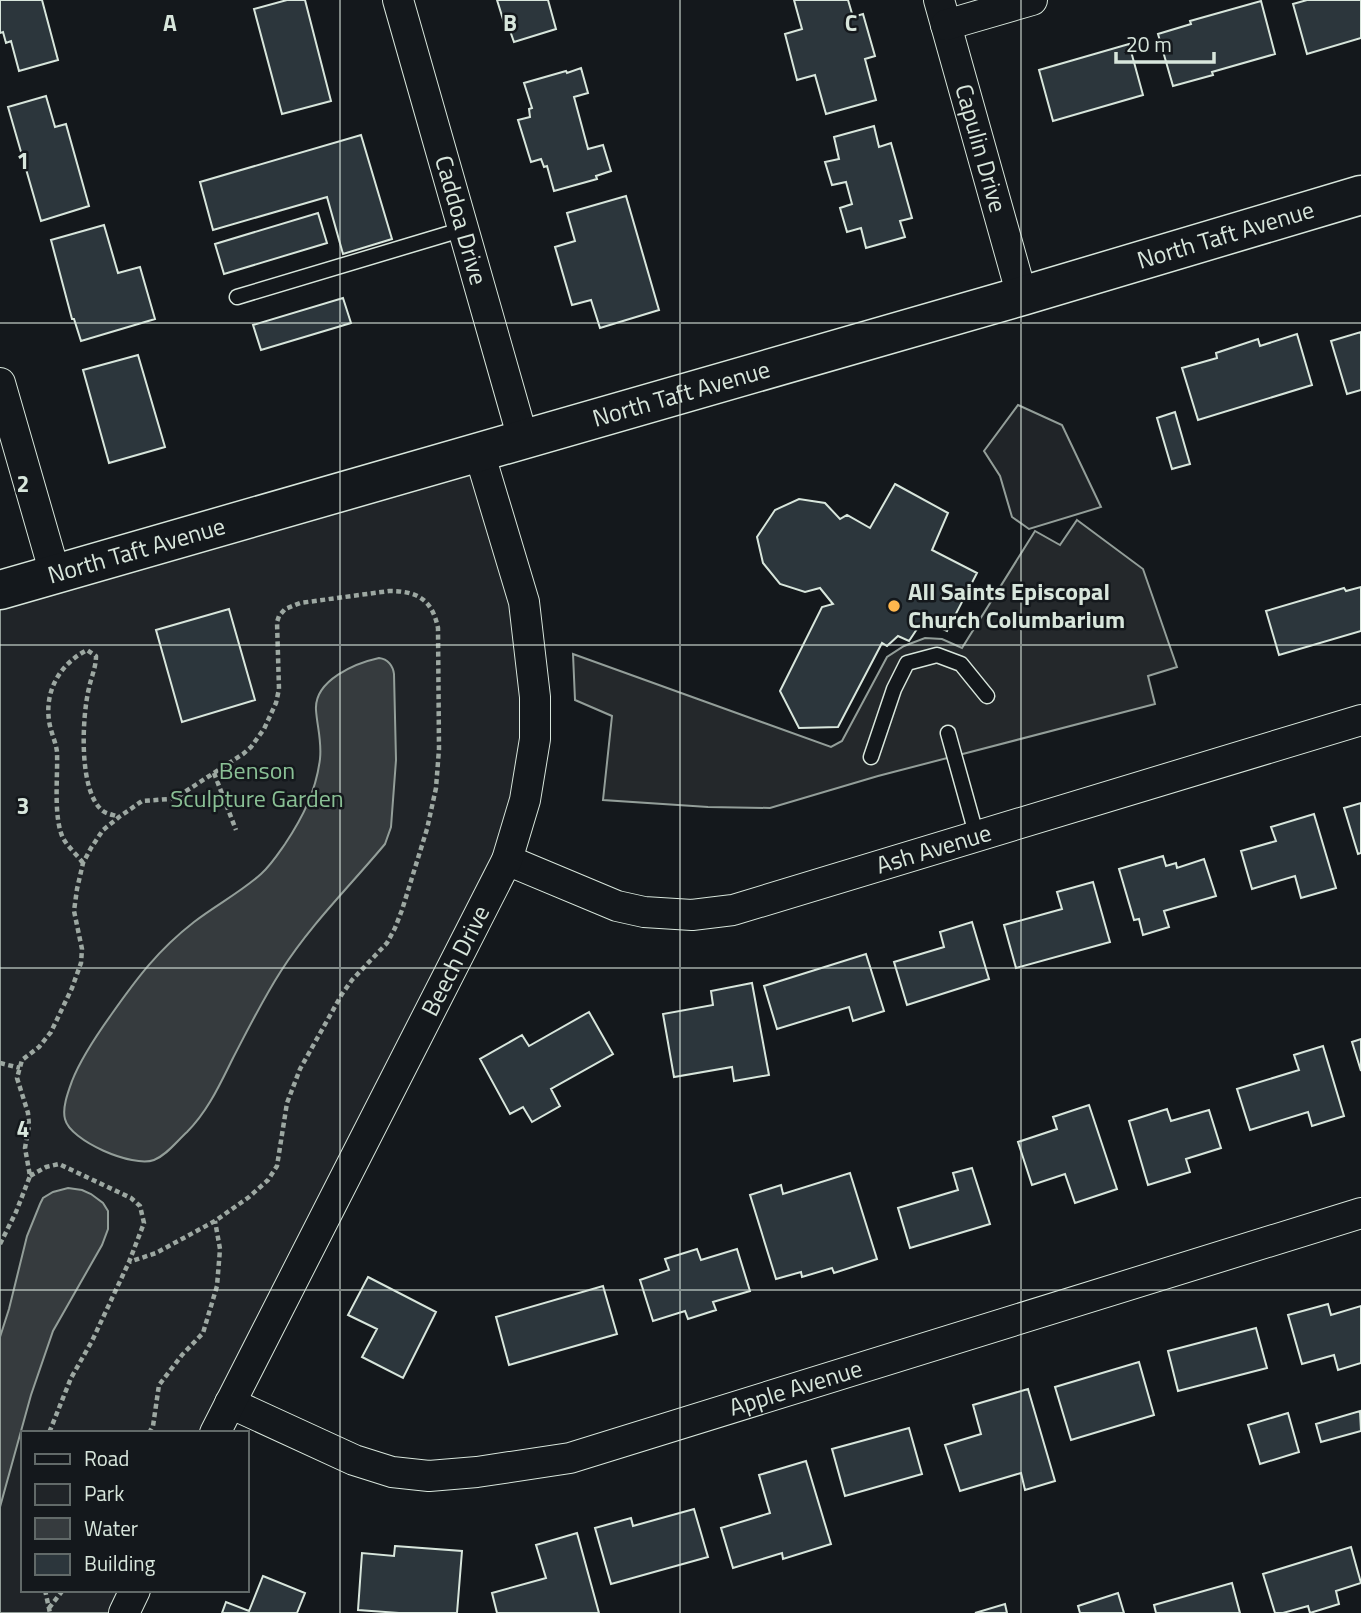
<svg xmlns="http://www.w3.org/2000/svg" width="1361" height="1613" font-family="'Titillium Web',sans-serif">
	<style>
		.green { fill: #202428; stroke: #939e99; stroke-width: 2 }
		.parking { fill: #24282b; stroke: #939e99; stroke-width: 2 }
		.water { fill: #363b3e; stroke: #939e99; stroke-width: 2 }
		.building { fill: #2c363c; stroke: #d8e6dc; stroke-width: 2 }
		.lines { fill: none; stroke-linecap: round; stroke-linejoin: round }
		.service-casing { stroke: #d8e6dc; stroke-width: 17 }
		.minor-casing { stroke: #d8e6dc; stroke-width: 32 }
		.secondary-casing { stroke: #d8e6dc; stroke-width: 41 }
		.path { stroke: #9da8a2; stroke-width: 4.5; stroke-dasharray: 5 3.5; stroke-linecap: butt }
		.service { stroke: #14181c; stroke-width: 14 }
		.minor { stroke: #14181c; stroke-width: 30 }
		.secondary { stroke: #14181c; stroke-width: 38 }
		.grid { fill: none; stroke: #d8e6dc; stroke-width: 2; stroke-opacity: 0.55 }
		.poi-dot { fill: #ffb74d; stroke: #14181c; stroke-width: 2.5 }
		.labels { text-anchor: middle; stroke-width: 5; stroke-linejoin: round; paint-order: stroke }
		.street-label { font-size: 24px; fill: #d8e6dc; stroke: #14181c }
		.poi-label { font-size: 24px; font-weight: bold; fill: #d8e6dc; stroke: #14181c; text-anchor: start }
		.park-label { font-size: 24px; fill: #8ac095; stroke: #14181c }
		.grid-label { font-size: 23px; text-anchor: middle; font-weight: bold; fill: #d8e6dc; stroke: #14181c; stroke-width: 5; stroke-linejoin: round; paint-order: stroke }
	</style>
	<rect width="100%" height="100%" fill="#14181c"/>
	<path class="green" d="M1018 405 1062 425 1101 507 1029 529 1012 517 1000 476 984 451Z
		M479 452 524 602 525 800 215 1433H23V1590H135L124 1613H0V590Z"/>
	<path class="parking" d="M1077 520 1143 569 1177 667 1148 676 1155 704 878 776 770 808 708 807 603 800 612 716 575 700 573 654 831 747 842 741 887 657 904 646 925 638 942 639 962 648 1035 531 1060 545Z"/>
	<path class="water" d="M379 658C388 659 393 666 394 674L396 760 391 827 385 844C350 886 311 924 281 971 263 999 248 1029 233 1058 220 1084 208 1111 187 1132 177 1141 167 1155 154 1160 133 1168 70 1141 65 1119 62 1108 68 1092 72 1081 81 1058 96 1036 111 1015 137 978 158 950 194 922 216 905 241 892 261 874 271 865 278 854 285 844 303 817 316 791 320 759 322 741 317 726 316 710 314 680 356 663 379 658Z
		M68 1188 82 1190 91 1194 103 1203 108 1211V1229L102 1245 53 1331 31 1395 0 1507V1337L9 1309 27 1236 40 1204 43 1198 53 1192Z"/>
	<path class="building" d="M0 0H42L58 60 19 71 11 41 6 43 3 32 0 33Z
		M287 0H305L331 101 282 114 254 9Z
		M497 0H548L556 29 514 42 509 28 506 29Z
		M794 0H848L853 17 863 14 875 56 865 59 876 100 826 114 815 75 797 80 785 34 802 29Z
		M1307 0H1361V38L1307 54 1293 4Z
		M1261 1 1275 54 1212 72 1213 75 1173 86 1158 34 1191 24 1190 21Z
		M1129 44 1143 95 1053 121 1039 70Z
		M581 68 588 93 574 97 588 149 603 145 611 171 596 176 597 179 554 191 547 166 544 167 541 159 531 162 518 120 530 117 529 109 532 108 524 83 566 71 567 73Z
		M46 96 55 127 66 124 89 206 41 221 8 107Z
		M874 126 879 147 891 143 912 218 900 221 905 237 866 248 861 228 847 232 840 208 852 204 846 182 832 185 825 162 839 159 834 137Z
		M361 135 392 239 343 254 327 197 213 230 200 182Z
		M626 196 659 310 600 328 591 300 572 305 555 247 575 241 567 213Z
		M318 213 327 243 224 274 215 244Z
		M104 225 118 273 140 267 155 319 81 341 74 319H72L51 240Z
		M343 298 351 323 261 350 253 325Z
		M1361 332V390L1347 394 1331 341Z
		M1297 334 1312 385 1198 420 1182 368 1217 358 1216 353 1258 339 1260 346Z
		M138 355 165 447 109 463 83 370Z
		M1175 412 1190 464 1172 469 1157 418Z
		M895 484 948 513 932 550 977 573 947 631 923 620 909 641 898 636 887 646 882 643 838 727 799 728 780 691 822 607 833 604 820 588 805 592 780 584 763 563 757 537 775 510 799 499 825 503 840 519 847 515 870 528Z
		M1361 587V631L1279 655 1266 611 1344 588 1346 591Z
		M229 609 255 700 182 722 156 630Z
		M1361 803V853L1358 854 1344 808Z
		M1314 814 1336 888 1301 898 1295 876 1252 889 1241 851 1276 841 1271 827Z
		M1163 856 1166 866 1176 863 1177 868 1204 859 1216 896 1164 911 1169 927 1143 935 1139 919 1134 920 1119 869Z
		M1093 882 1110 942 1016 968 1004 925 1062 909 1057 892Z
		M972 922 989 979 907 1005 894 962 944 947 940 932Z
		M866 954 884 1011 853 1021 849 1007 777 1029 764 986Z
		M752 983 769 1075 734 1081 732 1067 674 1077 663 1014 713 1005 711 991Z
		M589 1012 613 1054 551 1089 560 1106 532 1122 523 1107 510 1114 480 1059 522 1035 529 1046Z
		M1361 1039V1071L1352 1042Z
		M1323 1046 1344 1116 1312 1126 1308 1112 1250 1130 1237 1089 1299 1070 1294 1055Z
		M1089 1105 1117 1189 1075 1203 1065 1174 1032 1185 1018 1142 1057 1129 1053 1117Z
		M1167 1109 1171 1121 1209 1110 1221 1148 1186 1159 1190 1172 1148 1185 1129 1121Z
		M972 1168 990 1224 910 1248 898 1208 958 1190 953 1173Z
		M850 1173 877 1259 834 1273 832 1268 802 1277 801 1272 776 1279 750 1195 781 1185 783 1194Z
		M697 1249 701 1260 737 1249 750 1291 713 1302 716 1310 688 1319 685 1311 653 1321 640 1280 669 1270 665 1259Z
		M368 1277 436 1312 403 1378 362 1357 377 1329 348 1315Z
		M603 1286 617 1334 509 1365 496 1317Z
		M1328 1304 1331 1315 1361 1306V1363L1338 1370 1334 1355 1302 1364 1288 1315Z
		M1256 1328 1267 1368 1178 1391 1168 1351Z
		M1139 1362 1154 1415 1071 1440 1055 1387Z
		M1028 1389 1055 1481 1025 1490 1021 1473 960 1491 945 1445 981 1434 973 1405Z
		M1360 1411 1361 1431 1321 1442 1316 1424Z
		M1288 1413 1299 1452 1260 1464 1248 1425Z
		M909 1428 922 1474 845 1496 832 1449Z
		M806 1461 831 1544 783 1559 782 1553 733 1568 721 1528 770 1513 759 1475Z
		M694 1509 708 1557 611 1584 595 1528 631 1518 633 1526Z
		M577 1533 599 1613H497L492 1593 546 1578 536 1545Z
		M395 1546 462 1551 457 1613H399L358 1610 362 1553 394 1556Z
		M1351 1547 1361 1583 1336 1591 1339 1604 1310 1613 1308 1606 1283 1613H1275L1263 1574Z
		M263 1576 305 1593 297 1613H222L226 1602 249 1611Z
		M1232 1583 1240 1613H1156L1154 1605Z
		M1118 1593 1124 1613H1080L1078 1606Z
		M1005 1604 1007 1613H975Z"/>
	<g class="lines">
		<g class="service-casing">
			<path id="service" d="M237 297 464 229
				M948 733 977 837
				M871 757 894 689 907 663 937 655 961 664 987 696"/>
		</g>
		<g class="minor-casing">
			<g id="minor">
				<path id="s1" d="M398 0 523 439"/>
				<path id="s2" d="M939 0 1022 296"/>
				<path d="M946 25 1032 0"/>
				<path d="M0 383 55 574"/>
				<path id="s3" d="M507 860 617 906 644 912 692 915 733 910 1361 720"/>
				<path id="s4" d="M230 1403 354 1460 392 1472 429 1476 477 1472 570 1458 1361 1213"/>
				<path id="s5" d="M215 1433 507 860 525 800 535 739V697L524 602 479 452"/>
				<path d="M124 1613 135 1590"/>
			</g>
		</g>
		<g class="secondary-casing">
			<g id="secondary">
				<path id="s6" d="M0 590 1022 296 1361 195"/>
			</g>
		</g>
		<path class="path" d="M214 773 236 830
			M83 863C77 855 68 847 63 838 53 817 58 776 57 752 56 743 52 735 50 726 43 694 58 665 87 650L96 656C96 668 91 677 89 688 82 716 78 792 103 811 107 814 114 815 119 817
			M0 1063 20 1068
			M30 1176 46 1167 59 1164 131 1198 140 1206 144 1223 129 1262 92 1341 71 1378 49 1433
			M0 1244 16 1212 30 1176 25 1148 29 1126 28 1113 17 1078 22 1060 39 1047 51 1032 72 988 81 963 82 949 74 911 77 889 83 863 91 848 103 830 119 817 142 801 170 799 180 795 243 754 251 747 264 729 276 703 279 689 277 622 279 616 285 609 300 603 389 591C417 591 432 599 438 628L439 749 436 788 427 829 402 910 395 928 387 943 352 980 342 994 300 1069 287 1103 277 1166 268 1180 249 1197 215 1221 156 1253 129 1262
			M149 1433 153 1426 159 1385 182 1355 203 1333 217 1286 220 1249 215 1221
			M45 1590 50 1613
			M49 1608 63 1590"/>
		<use href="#service" class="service"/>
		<use href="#minor" class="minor"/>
		<use href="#secondary" class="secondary"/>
	</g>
	<path class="grid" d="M340 0V1613M680 0V1613M1021 0V1613M0 323H1361M0 645H1361M0 968H1361M0 1290H1361"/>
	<circle class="poi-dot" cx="894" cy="606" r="7"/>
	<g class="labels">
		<g class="street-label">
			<text dy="8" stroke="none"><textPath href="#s2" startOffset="154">Capulin Drive</textPath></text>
			<text dy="8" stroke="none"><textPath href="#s1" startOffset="229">Caddoa Drive</textPath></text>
			<text dy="8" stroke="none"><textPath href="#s6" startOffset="1276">North Taft Avenue</textPath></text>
			<text dy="8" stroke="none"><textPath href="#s6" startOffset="709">North Taft Avenue</textPath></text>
			<text dy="8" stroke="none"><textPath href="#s6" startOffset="142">North Taft Avenue</textPath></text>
			<text dy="8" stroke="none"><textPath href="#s3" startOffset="446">Ash Avenue</textPath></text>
			<text dy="8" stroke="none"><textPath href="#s5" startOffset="530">Beech Drive</textPath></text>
			<text dy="8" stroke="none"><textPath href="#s4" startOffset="592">Apple Avenue</textPath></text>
		</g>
		<g class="poi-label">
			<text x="908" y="600">All Saints Episcopal<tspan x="908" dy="28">Church Columbarium</tspan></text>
		</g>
		<g class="park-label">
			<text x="257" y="779">Benson<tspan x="257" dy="28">Sculpture Garden</tspan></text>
		</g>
	</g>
	<g class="grid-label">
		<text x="170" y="31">A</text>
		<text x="510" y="31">B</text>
		<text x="851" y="31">C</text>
		<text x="23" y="169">1</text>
		<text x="23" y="492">2</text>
		<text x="23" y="814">3</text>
		<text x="23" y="1137">4</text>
	</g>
	<rect x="21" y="1431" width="228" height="161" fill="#14181c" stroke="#626a69" stroke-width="2"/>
	<rect x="35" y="1454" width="35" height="10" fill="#14181c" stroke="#626a69" stroke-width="2"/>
	<text x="84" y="1466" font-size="21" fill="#d8e6dc">Road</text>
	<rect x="35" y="1484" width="35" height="21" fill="#202428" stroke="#626a69" stroke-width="2"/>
	<text x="84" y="1501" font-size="21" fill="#d8e6dc">Park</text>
	<rect x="35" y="1518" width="35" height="21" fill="#363b3e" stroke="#626a69" stroke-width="2"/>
	<text x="84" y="1536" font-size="21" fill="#d8e6dc">Water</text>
	<rect x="35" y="1554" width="35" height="21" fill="#2c363c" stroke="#626a69" stroke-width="2"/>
	<text x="84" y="1571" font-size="21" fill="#d8e6dc">Building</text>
	<path d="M1116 52v10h98v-10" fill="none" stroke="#d8e6dc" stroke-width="3.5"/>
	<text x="1126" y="52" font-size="21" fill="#d8e6dc" stroke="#14181c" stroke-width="5" paint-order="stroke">20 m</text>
</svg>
